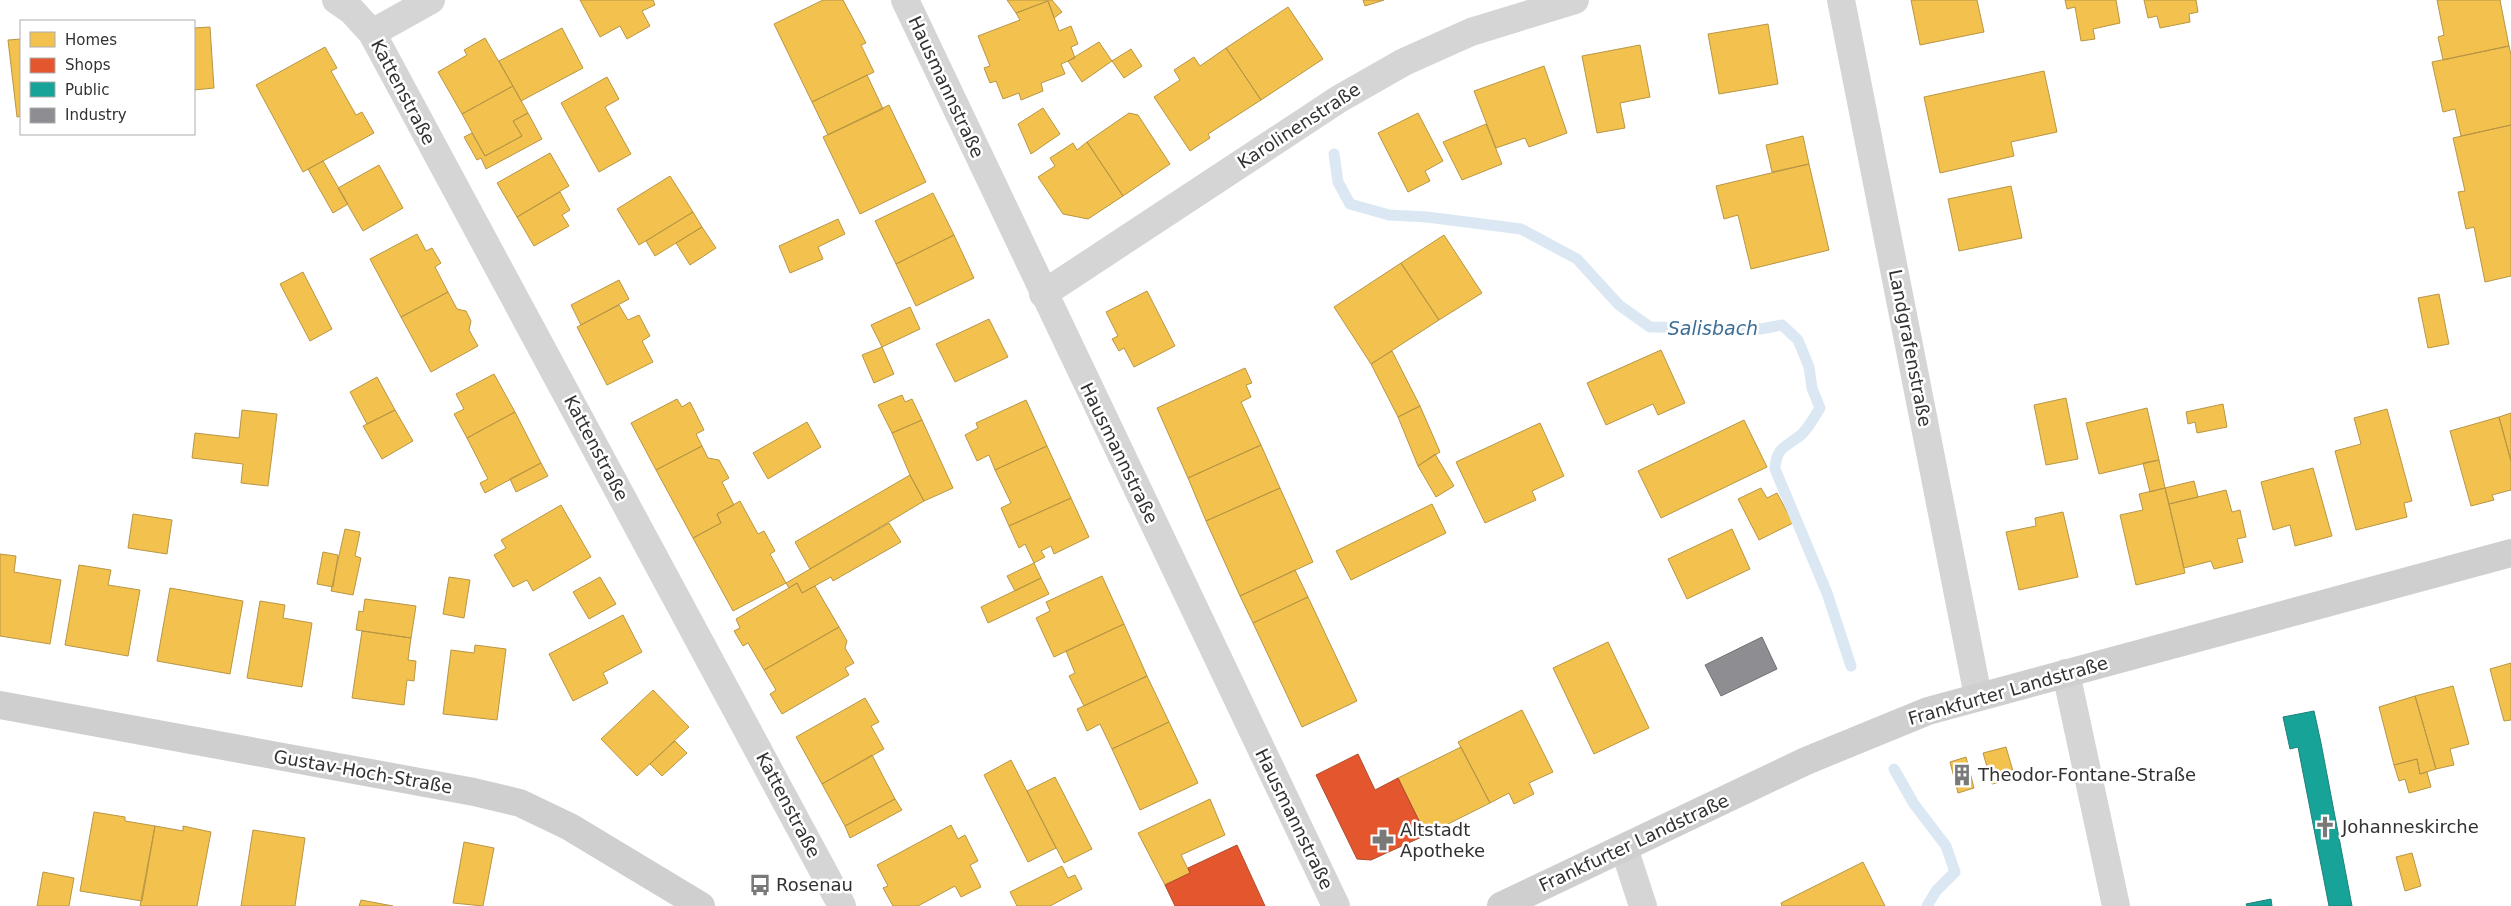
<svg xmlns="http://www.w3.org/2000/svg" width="2511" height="906" font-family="'DejaVu Sans',sans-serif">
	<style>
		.homes { fill: #f2c14e; stroke: #b89645 }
		.shops { fill: #e4572e; stroke: #ae4c2f }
		.public { fill: #17a398; stroke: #1f8179 }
		.industry { fill: #8d8d92; stroke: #717175 }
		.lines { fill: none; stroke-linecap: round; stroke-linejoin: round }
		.stream { stroke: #dbe8f3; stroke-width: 11 }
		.street { stroke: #d5d5d5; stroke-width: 28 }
		.secondary { stroke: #cfcfcf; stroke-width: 28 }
		.labels { text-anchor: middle; stroke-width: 5; stroke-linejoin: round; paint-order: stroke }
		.street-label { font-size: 18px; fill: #313131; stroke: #fff }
		.poi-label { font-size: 18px; fill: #313131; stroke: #fff; text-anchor: start }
		.water-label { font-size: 19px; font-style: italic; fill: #3c6e96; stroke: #fff }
	</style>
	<rect width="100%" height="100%" fill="#fff"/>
	<path class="homes" d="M580 0H653L655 5 642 11 650 26 627 39 620 26 600 37Z
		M823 0H843L866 43 861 45 874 72 812 102 774 24Z
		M1007 0H1052L1062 12 1054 18 1048 1 1016 13Z
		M1363 0H1384L1365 6Z
		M1911 0H1977L1984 32 1920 45Z
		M2065 0H2116L2120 23 2093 29 2095 39 2081 41 2075 7 2067 9Z
		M2144 0H2196L2198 12 2189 14 2190 22 2160 28 2157 16 2148 18Z
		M2437 0H2500L2509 46 2443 60 2438 37 2444 35Z
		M1048 1 1059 31 1071 26 1078 44 1071 47 1075 58 1061 64 1065 74 1041 83 1043 91 1021 100 1019 93 1003 99 996 81 990 83 984 68 990 66 978 36 1020 20 1016 13Z
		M1288 7 1323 59 1261 100 1226 48Z
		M1768 24 1778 84 1719 94 1708 34Z
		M210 27 214 88 194 90V28Z
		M562 28 583 68 521 101 499 61Z
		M485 38 513 86 462 114 438 72 467 55 464 50Z
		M21 39V116L17 117 8 40Z
		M1099 42 1112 61 1082 82 1068 61Z
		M1640 45 1650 97 1620 103 1625 128 1597 133 1582 56Z
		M2509 46 2511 55V125L2461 136 2455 109 2443 112 2432 62Z
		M325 47 337 68 331 71 356 115 362 112 374 133 303 172 256 85Z
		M1226 48 1261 100 1208 134 1210 138 1190 151 1154 97 1180 80 1174 70 1194 57 1200 66Z
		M1131 49 1142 66 1124 78 1112 61Z
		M1544 66 1567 133 1529 147 1525 138 1496 148 1474 91Z
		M2044 71 2057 132 2011 142 2014 156 1940 173 1924 97Z
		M867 75 883 109 828 135 812 102Z
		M607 77 619 99 605 107 631 154 599 172 561 103Z
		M513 86 528 113 513 121 522 136 485 156 462 114Z
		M889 105 926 182 860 214 823 137Z
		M1043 108 1060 134 1031 154 1018 124Z
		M528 113 542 139 486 169 481 158 477 160 464 137 472 133 485 156 522 136 513 121Z
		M1129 113 1138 115 1170 164 1123 196 1087 142Z
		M1418 113 1443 161 1425 171 1430 181 1408 192 1378 133Z
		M1486 124 1502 164 1462 180 1443 142Z
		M2511 125V276L2485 282 2474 227 2466 229 2458 192 2465 191 2453 138Z
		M1803 136 1809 164 1772 172 1766 145Z
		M1087 142 1123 196 1088 219 1063 214 1038 177 1055 166 1050 158 1073 143 1077 150Z
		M550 153 569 186 517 217 497 183Z
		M323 161 348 204 333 213 308 169Z
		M1809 164 1829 250 1751 269 1738 215 1724 219 1716 186Z
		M379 165 403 208 363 231 338 188Z
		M670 176 693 212 639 245 617 209Z
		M2011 186 2022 238 1959 251 1948 199Z
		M560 192 570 210 562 215 569 226 534 246 517 217Z
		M933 193 954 235 896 264 875 221Z
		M693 212 702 227 655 256 646 241Z
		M838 219 845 234 818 247 823 259 790 273 779 246Z
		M702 227 716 248 690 265 676 243Z
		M417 234 426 251 432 248 441 263 435 267 448 292 401 317 370 259Z
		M954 235 974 278 916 306 896 264Z
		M1444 235 1482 293 1439 320 1401 263Z
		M1401 263 1439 320 1371 364 1334 307Z
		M303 272 332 329 310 341 280 284Z
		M619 280 629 299 581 325 571 305Z
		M1147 291 1175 346 1134 367 1124 348 1119 351 1112 339 1118 336 1106 312Z
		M448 292 457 309 466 311 471 321 469 330 478 346 431 372 401 317Z
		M2439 294 2449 344 2428 348 2418 298Z
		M619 305 628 320 639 315 650 336 642 341 653 362 607 385 577 327Z
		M910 307 920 329 882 347 871 325Z
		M989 319 1008 357 955 382 936 344Z
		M882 347 894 374 874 383 862 355Z
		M1661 350 1685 403 1658 415 1653 404 1606 425 1587 383Z
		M1392 351 1420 406 1398 417 1371 364Z
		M1245 368 1252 383 1246 385 1251 397 1241 402 1261 445 1188 478 1157 408Z
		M494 374 515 412 467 438 454 414 464 409 456 394Z
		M377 377 395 410 367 424 350 392Z
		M902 395 905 402 912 399 922 420 892 433 878 405Z
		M2066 398 2078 459 2046 465 2034 405Z
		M677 399 682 407 690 402 704 430 696 434 702 446 656 470 631 423Z
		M1026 400 1047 446 995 470 989 455 977 461 965 435 978 428 976 423Z
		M2223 404 2227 427 2197 433 2195 422 2188 424 2186 412Z
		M1420 406 1440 452 1418 466 1398 417Z
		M2147 408 2159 460 2099 474 2086 423Z
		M2387 409 2412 501 2404 503 2407 517 2356 530 2335 451 2361 444 2354 418Z
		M242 410 277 414 268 486 241 483 243 464 192 458 195 433 239 438Z
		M395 410 413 441 382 459 363 426Z
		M515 412 541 463 485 493 480 483 488 479 467 438Z
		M2511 413V461L2499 417Z
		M2499 417 2511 461V490L2492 495 2494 500 2471 506 2450 431Z
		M922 420 953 488 924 501 910 475 892 433Z
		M1744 420 1767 467 1661 518 1638 471Z
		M807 422 821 447 768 479 753 453Z
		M1540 423 1564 476 1532 491 1536 500 1485 523 1456 462Z
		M1261 445 1280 488 1206 521 1188 478Z
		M702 446 708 458 719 460 729 478 722 482 734 505 717 514 721 523 693 538 656 470Z
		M1047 446 1071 498 1009 526 1001 508 1011 503 995 470Z
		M1435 454 1454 486 1436 497 1418 466Z
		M2159 460 2165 488 2150 492 2143 463Z
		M541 463 548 476 516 492 510 479Z
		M2313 468 2332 536 2295 546 2290 525 2273 530 2261 482Z
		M910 475 924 501 810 569 795 542Z
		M2194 481 2198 497 2169 504 2165 488Z
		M1280 488 1313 562 1240 596 1206 521Z
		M1761 488 1767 498 1777 493 1793 523 1759 540 1738 499Z
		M2165 488 2185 573 2136 585 2120 515 2143 510 2139 494Z
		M2226 490 2232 512 2240 510 2246 537 2237 539 2243 562 2214 569 2211 561 2184 568 2169 504Z
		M1071 498 1089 537 1054 554 1051 546 1041 551 1045 557 1034 563 1025 544 1019 548 1009 526Z
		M740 501 758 534 764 531 775 551 770 554 786 583 733 611 693 538 721 523 717 514Z
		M1432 504 1446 533 1351 580 1336 551Z
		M561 505 591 557 533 591 527 580 513 587 494 555 506 548 501 540Z
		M2063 512 2078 577 2019 590 2006 532 2036 526 2035 518Z
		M133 514 172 520 167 554 128 548Z
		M889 523 901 542 833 581 831 577 802 593 797 583 789 588 786 583Z
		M345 529 360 532 355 556 361 558 353 595 331 591Z
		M1732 529 1750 569 1687 599 1668 559Z
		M323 552 338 555 333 587 317 584Z
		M0 554 16 556 14 572 61 580 50 644 0 636Z
		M1034 563 1041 578 1015 591 1007 576Z
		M79 565 111 570 108 585 140 590 128 656 65 645Z
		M1295 570 1308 597 1253 623 1240 596Z
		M1102 576 1124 624 1054 657 1036 618 1050 611 1046 602Z
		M449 577 470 580 464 618 443 614Z
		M600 577 616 604 589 619 573 592Z
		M1041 578 1049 594 988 623 981 607Z
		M797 583 802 593 815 586 839 627 764 670 748 643 743 646 734 631 740 628 736 619Z
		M170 588 243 601 230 674 157 661Z
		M1308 597 1357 701 1302 727 1253 623Z
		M365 599 416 606 411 638 356 630 359 611 363 612Z
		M260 601 285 605 283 618 312 623 302 687 247 678Z
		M623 615 642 652 603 673 608 683 573 701 549 654Z
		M1124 624 1147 676 1084 706 1069 676 1075 673 1066 651Z
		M839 627 847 641 845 648 854 663 845 668 849 675 782 714 770 694 776 690 764 670Z
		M362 631 411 638 408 660 416 661 414 681 407 680 404 705 352 698Z
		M1608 642 1649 728 1594 754 1553 668Z
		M475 645 506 649 497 720 443 714 451 650 474 653Z
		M2511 663V720L2504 721 2490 669Z
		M1147 676 1169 722 1112 749 1100 724 1087 731 1077 709Z
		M2453 686 2469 744 2450 749 2454 765 2436 769 2415 696Z
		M653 690 689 727 637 776 601 739Z
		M2415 696 2436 769 2420 774 2417 759 2394 765 2379 707Z
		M865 698 879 722 871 726 884 749 822 784 796 737Z
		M1522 710 1553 772 1529 783 1534 794 1514 804 1509 793 1490 803 1458 742Z
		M1169 722 1198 783 1140 810 1112 749Z
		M675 741 687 753 662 776 650 764Z
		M1461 747 1490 803 1426 835 1398 778Z
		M2006 747 2015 778 1992 784 1983 753Z
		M872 755 895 799 845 826 822 784Z
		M1966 757 1974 788 1958 793 1950 762Z
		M2417 759 2420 774 2427 772 2431 787 2409 793 2405 779 2399 781 2394 765Z
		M1011 760 1056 848 1028 862 984 775Z
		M1055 777 1092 849 1064 863 1027 791Z
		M895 799 902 810 850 838 845 826Z
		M1210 799 1225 835 1181 855 1190 873 1165 885 1138 833Z
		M94 812 125 817V821L155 826 142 901 80 891Z
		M951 825 958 839 965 835 978 861 970 865 981 887 961 897 955 886 918 906H893L883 888 888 886 877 865Z
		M155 826 183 831V826L211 832 197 906H140Z
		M253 830 305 838 295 906H241Z
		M464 842 494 848 483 906 453 903Z
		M2412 853 2421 886 2405 891 2396 857Z
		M1863 862 1885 906H1782L1781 903Z
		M1062 866 1068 878 1075 875 1082 889 1050 906H1017L1010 892Z
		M43 872 74 878 69 906H37Z
		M361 900 393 906H359Z"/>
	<path class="shops" d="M1358 754 1375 790 1398 778 1426 835 1371 860 1357 859 1316 775Z
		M1237 845 1265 906H1175L1165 885 1190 873 1188 868Z"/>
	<path class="public" d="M2314 711 2321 743 2352 906H2329L2298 747 2290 749 2283 717Z
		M2271 899 2272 906H2247L2246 904Z"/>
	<path class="industry" d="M1762 637 1777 669 1721 696 1705 665Z"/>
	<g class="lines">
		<path class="stream" d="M1334 154 1338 182 1350 204 1389 215 1427 217 1521 229 1577 259 1619 305 1650 327 1761 329 1782 325 1798 340 1809 367 1812 388 1820 408C1814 417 1810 426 1802 434 1787 447 1776 446 1775 469L1827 593 1851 666
			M1894 769 1914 804 1946 846 1955 872 1936 891 1927 906"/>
		<path class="street" d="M336 0 352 11 372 33 842 906
			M905 0 1336 906
			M1841 0 1978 696
			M372 33 431 0
			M1043 294 1339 99 1404 62 1471 32 1575 0
			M2066 673 2116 906
			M1624 848 1643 906"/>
		<path class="secondary" d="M0 705 474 792 520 803 570 827 701 906
			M1501 906 1806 761 1928 711 2511 553"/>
	</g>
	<defs>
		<g id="building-bare" transform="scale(1.725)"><path d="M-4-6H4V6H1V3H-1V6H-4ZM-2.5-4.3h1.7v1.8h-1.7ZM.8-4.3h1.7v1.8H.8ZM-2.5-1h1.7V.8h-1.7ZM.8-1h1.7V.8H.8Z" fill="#797979" stroke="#fff" stroke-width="2.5" paint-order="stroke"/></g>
		<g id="church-bare" transform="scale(1.725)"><path d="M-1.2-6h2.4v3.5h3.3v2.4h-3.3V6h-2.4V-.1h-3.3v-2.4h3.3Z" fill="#797979" stroke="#fff" stroke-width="2.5" paint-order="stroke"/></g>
		<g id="pharmacy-bare" transform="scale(1.725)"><path d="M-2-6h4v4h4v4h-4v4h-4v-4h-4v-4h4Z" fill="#797979" stroke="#fff" stroke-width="2.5" paint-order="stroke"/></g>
		<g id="bus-bare" transform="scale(1.725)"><path d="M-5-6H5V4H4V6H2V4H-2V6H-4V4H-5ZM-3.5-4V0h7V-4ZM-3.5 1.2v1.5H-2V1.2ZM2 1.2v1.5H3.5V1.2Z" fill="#797979" stroke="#fff" stroke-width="2.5" paint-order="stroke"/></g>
	</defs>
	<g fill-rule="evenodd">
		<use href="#building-bare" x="1962" y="775"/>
		<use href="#church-bare" x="2325" y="827"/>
		<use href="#pharmacy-bare" x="1383" y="840"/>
		<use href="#bus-bare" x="760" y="885"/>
	</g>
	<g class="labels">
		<g class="street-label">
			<text transform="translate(946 87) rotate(65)" y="6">Hausmannstraße</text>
			<text transform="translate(403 92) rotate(62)" y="6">Kattenstraße</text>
			<text transform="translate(1299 126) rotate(-33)" y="6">Karolinenstraße</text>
			<text transform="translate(1910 348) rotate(79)" y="6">Landgrafenstraße</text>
			<text transform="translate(596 448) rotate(62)" y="6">Kattenstraße</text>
			<text transform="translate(1119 453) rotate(64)" y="6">Hausmannstraße</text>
			<text transform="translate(2008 691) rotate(-16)" y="6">Frankfurter Landstraße</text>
			<text transform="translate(363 772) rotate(10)" y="6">Gustav-Hoch-Straße</text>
			<text transform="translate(788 805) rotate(62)" y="6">Kattenstraße</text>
			<text transform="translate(1294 819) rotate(64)" y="6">Hausmannstraße</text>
			<text transform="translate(1634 843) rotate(-25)" y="6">Frankfurter Landstraße</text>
		</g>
		<g class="poi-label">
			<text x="1978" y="781">Theodor-Fontane-Straße</text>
			<text x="2342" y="833">Johanneskirche</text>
			<text x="1400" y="836">Altstadt<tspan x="1400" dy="21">Apotheke</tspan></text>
			<text x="776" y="891">Rosenau</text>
		</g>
		<g class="water-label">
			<text x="1713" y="335">Salisbach</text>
		</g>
	</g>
	<rect x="20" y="20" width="175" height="115" fill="#ffffff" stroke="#adadad"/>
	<rect x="30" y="32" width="25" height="15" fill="#f2c14e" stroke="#adadad"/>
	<text x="65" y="45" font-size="15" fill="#313131">Homes</text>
	<rect x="30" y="58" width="25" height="15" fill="#e4572e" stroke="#adadad"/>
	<text x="65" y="70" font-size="15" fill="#313131">Shops</text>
	<rect x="30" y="82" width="25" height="15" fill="#17a398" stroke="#adadad"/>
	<text x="65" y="95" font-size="15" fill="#313131">Public</text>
	<rect x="30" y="108" width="25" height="15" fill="#8d8d92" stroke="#adadad"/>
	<text x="65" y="120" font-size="15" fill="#313131">Industry</text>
</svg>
